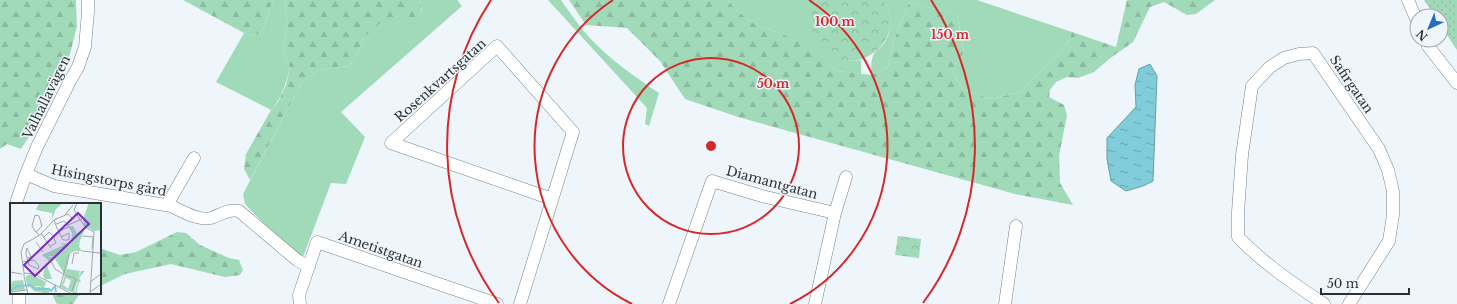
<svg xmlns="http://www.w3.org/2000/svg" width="1457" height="304" font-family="'Libre Baskerville',serif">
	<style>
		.grass { fill: #a0dab9 }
		.forest { fill: url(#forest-firs) }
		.park { fill: url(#park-crowns) }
		.garden { fill: url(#garden-dots) }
		.water { fill: url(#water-ripples); stroke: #689da8 }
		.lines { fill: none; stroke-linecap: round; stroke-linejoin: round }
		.minor-casing { stroke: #7b8186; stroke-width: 13 }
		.minor { stroke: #fff; stroke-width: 12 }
		.ring { fill: none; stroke: #d62828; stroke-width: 2 }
		.labels { text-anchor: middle; stroke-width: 3; stroke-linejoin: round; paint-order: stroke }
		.street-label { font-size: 13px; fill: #2d3032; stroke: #eff6fb }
		.inset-river { fill: none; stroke: #81ccdb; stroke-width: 2 }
		.inset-road { fill: none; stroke: #a1a7ab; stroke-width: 1 }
		.view { fill: #7b2cbf; fill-opacity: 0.15; stroke: #7b2cbf; stroke-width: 2 }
		.inset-edge { fill: none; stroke: #2d3032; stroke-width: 2 }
		.centre { fill: #d62828; stroke: #eff6fb; stroke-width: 2 }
		.ring-label { font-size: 12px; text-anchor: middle; font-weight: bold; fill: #d62828; stroke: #eff6fb; stroke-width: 3; stroke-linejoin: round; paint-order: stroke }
	</style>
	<defs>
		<pattern id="forest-firs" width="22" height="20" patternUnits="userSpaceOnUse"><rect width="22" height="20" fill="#a0dab9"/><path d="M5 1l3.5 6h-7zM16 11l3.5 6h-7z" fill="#8abba0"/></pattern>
		<pattern id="park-crowns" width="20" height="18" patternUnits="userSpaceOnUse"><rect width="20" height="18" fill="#a0dab9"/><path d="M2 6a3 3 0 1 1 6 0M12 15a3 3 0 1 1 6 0" fill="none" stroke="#8abba0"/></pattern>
		<pattern id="garden-dots" width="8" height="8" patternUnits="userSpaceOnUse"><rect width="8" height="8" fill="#a0dab9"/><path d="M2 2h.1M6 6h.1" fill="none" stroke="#8abba0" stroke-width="1.8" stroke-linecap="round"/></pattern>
		<pattern id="water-ripples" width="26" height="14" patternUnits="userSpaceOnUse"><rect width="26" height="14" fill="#81ccdb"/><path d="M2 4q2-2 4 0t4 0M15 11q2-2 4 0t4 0" fill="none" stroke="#6aa6b2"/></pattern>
	</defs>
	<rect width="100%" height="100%" fill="#eff6fb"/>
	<path class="grass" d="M273 0H286L285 6 287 23 283 52 290 67C286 83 282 98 271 110L216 82 244 33 255 36 263 30Z
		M420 0H457L462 6 341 112 365 137 346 184 331 183 303 257 290 252 245 204 243 194 302 82 319 70 349 66 359 52 364 37 386 17H416L422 12Z
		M548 0H561C570 13 579 26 589 37 610 60 634 76 659 93L649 126 645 124 647 108Z
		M728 0H817L815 3 848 61 861 60V74L838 71 777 32 757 26 736 10Z
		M884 0H977L1072 32 1068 42 1021 92 990 99 963 89 952 71 964 52 957 15 909 2 893 43 888 67 871 75C871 69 871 58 874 54 876 50 881 48 883 45 893 31 892 14 884 0Z"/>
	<path class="forest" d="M0 0H76V2L77 26 70 54 30 135 21 149 7 144 0 149Z
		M183 0H273L263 30 255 36 244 33Z
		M286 0H420L422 13 416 17 386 18 364 37 359 52 349 66 319 70 302 82 250 180 244 169 246 154 271 110 278 102 286 85 290 67 283 52 287 23 285 6Z
		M569 0H728L736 10 757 26 777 32 806 45 823 61 838 71 871 75 888 67 893 43 909 2 957 15 964 52 952 71 963 89 990 99 1021 92 1068 42 1072 32 1116 47 1127 0H1215L1196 14 1187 15 1164 2 1150 7 1133 42 1109 59 1094 72 1078 78 1067 77 1056 82 1050 90 1049 97 1064 105 1067 115 1059 156 1060 183 1073 205 1015 194 738 117 685 99 660 61 627 28 586 25Z
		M177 232 186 233 200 245 229 258 239 260 243 270 240 275 225 277 171 264 125 274 100 286V248L120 255 136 252Z
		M52 293H85L78 296 73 304H58L56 303Z"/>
	<path class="park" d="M817 0H884C913 51 833 89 813 33 809 23 810 9 817 0Z
		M898 236 921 239 919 258 895 255Z"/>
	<path class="garden" d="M1424 0H1457V50L1441 26V16H1435Z"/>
	<path class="water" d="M1150 64 1157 76 1153 181 1143 186 1126 191 1111 181 1107 159V138L1136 107 1135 85 1139 69Z"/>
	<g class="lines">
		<g class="minor-casing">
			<path id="minor" d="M1408 0 1417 21
				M1426 40 1428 46 1457 83
				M26 174 54 186 171 206C182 211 198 221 211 218 221 215 227 209 239 211L297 260 309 267
				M17 204V200L26 174 37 147 70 81 78 67 85 47 88 12V0
				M167 205 194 158
				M19 293V304
				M300 304 299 295 317 242 497 304
				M520 304 573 132 497 46 391 143 552 199
				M669 304 712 181 762 196 835 213
				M815 304 835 213 846 177
				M1005 304 1016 226
				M1324 304C1294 284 1264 264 1238 237V212L1242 155 1252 86 1270 67 1284 58 1299 54 1313 53 1379 149 1388 170 1393 191V215L1389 241 1349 304"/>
		</g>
		<use href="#minor" class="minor"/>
	</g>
	<g class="ring">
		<circle cx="711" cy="146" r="88"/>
		<path d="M632 304A176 176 0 0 1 613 0M809 0A176 176 0 0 1 790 304"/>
		<path d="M499 303A264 264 0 0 1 491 0M931 0A264 264 0 0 1 923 303"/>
	</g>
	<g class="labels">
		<g class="street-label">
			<text transform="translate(440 80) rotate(-42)" y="5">Rosenkvartsgatan</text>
			<text transform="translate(1352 84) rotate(56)" y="5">Safirgatan</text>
			<text transform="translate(46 97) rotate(-64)" y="5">Valhallavägen</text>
			<text transform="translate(109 180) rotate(11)" y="5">Hisingstorps gård</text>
			<text transform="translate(772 182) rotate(15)" y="5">Diamantgatan</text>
			<text transform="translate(381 249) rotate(19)" y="5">Ametistgatan</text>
		</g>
	</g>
	<g transform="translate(10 203)">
		<rect width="91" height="91" fill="#eff6fb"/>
		<path d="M58 23H63L64 40 67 41 70 38 69 44 72 48H64L60 51 55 72 45 56 38 58V54H44V50L50 47 55 48 56 52 61 48 58 44 67 47V44L51 41 50 40 61 41 62 30ZM57 66 70 68 68 75 71 68H75L69 75 71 79H67L64 89H65L68 79H69L66 91 50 84 52 81 58 86 61 77 56 75 54 81H52L55 72 65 77 55 71Z" fill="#a0dab9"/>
		<path d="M29 0H53L46 6 42 16V10L26 7ZM79 0H91V27L84 28 74 22 73 16ZM63 23 68 32V29L74 28 70 38 64 43ZM56 41 67 44V47L58 44 61 48 56 52 53 48 44 50 51 61V53L55 54 53 64 45 54 39 53 36 60 42 76H35L33 72 37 56 32 52ZM16 76H20L25 84 33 83 39 87V91L24 88 19 83 18 86ZM13 77 15 87 0 88 2 78Z" fill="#a0dab9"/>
		<path d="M21 71 36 79 35 83H23L20 76H16V73Z" fill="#a0dab9"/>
		<path class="inset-river" d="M0 88 8 83 20 82 26 86H39L41 88 45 83 46 89"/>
		<path class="inset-road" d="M67 0 64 7 75 24 84 29M55 12 63 2M48 15 44 17 47 25 53 37H59V30L51 34M46 21 54 18 59 24 49 28M58 22 72 16M26 29 32 23 29 13 25 12 22 23 24 26 25 28 29 32M31 30 41 45M73 33 83 34 82 46M34 34 39 29 43 33 46 40 40 43M26 39 33 49M72 48 90 50M41 58 45 66 55 72M12 59 24 57 29 63 28 66 19 62 18 58 17 55 16 50V48L17 45 21 54 17 55M62 61 64 50H69M0 69 12 71M14 70 11 49 14 41 30 32 44 17 58 11 62 15M55 72 66 76 62 88M14 73V70L24 71 62 91M14 73 18 91M80 79 91 71M50 84 59 52M0 89 17 87M80 89 91 81M80 91 84 29"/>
		<path class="view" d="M68 10 79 21 25 73 14 62Z"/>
		<rect width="91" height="91" class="inset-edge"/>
	</g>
	<circle cx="711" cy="146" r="6" class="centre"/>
	<g class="ring-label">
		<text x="835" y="26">100 m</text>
		<text x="950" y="39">150 m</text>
		<text x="773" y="88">50 m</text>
	</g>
	<g transform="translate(1429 28) rotate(224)"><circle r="19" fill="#eff6fb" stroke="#a1a7ab"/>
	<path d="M0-3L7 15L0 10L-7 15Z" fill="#276dbe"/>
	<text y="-6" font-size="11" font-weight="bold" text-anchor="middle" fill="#2d3032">N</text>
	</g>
	<path d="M1321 288v6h88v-6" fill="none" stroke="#2d3032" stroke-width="2"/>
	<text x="1327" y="288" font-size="12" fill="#2d3032" stroke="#eff6fb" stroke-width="3" paint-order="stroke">50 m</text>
</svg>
